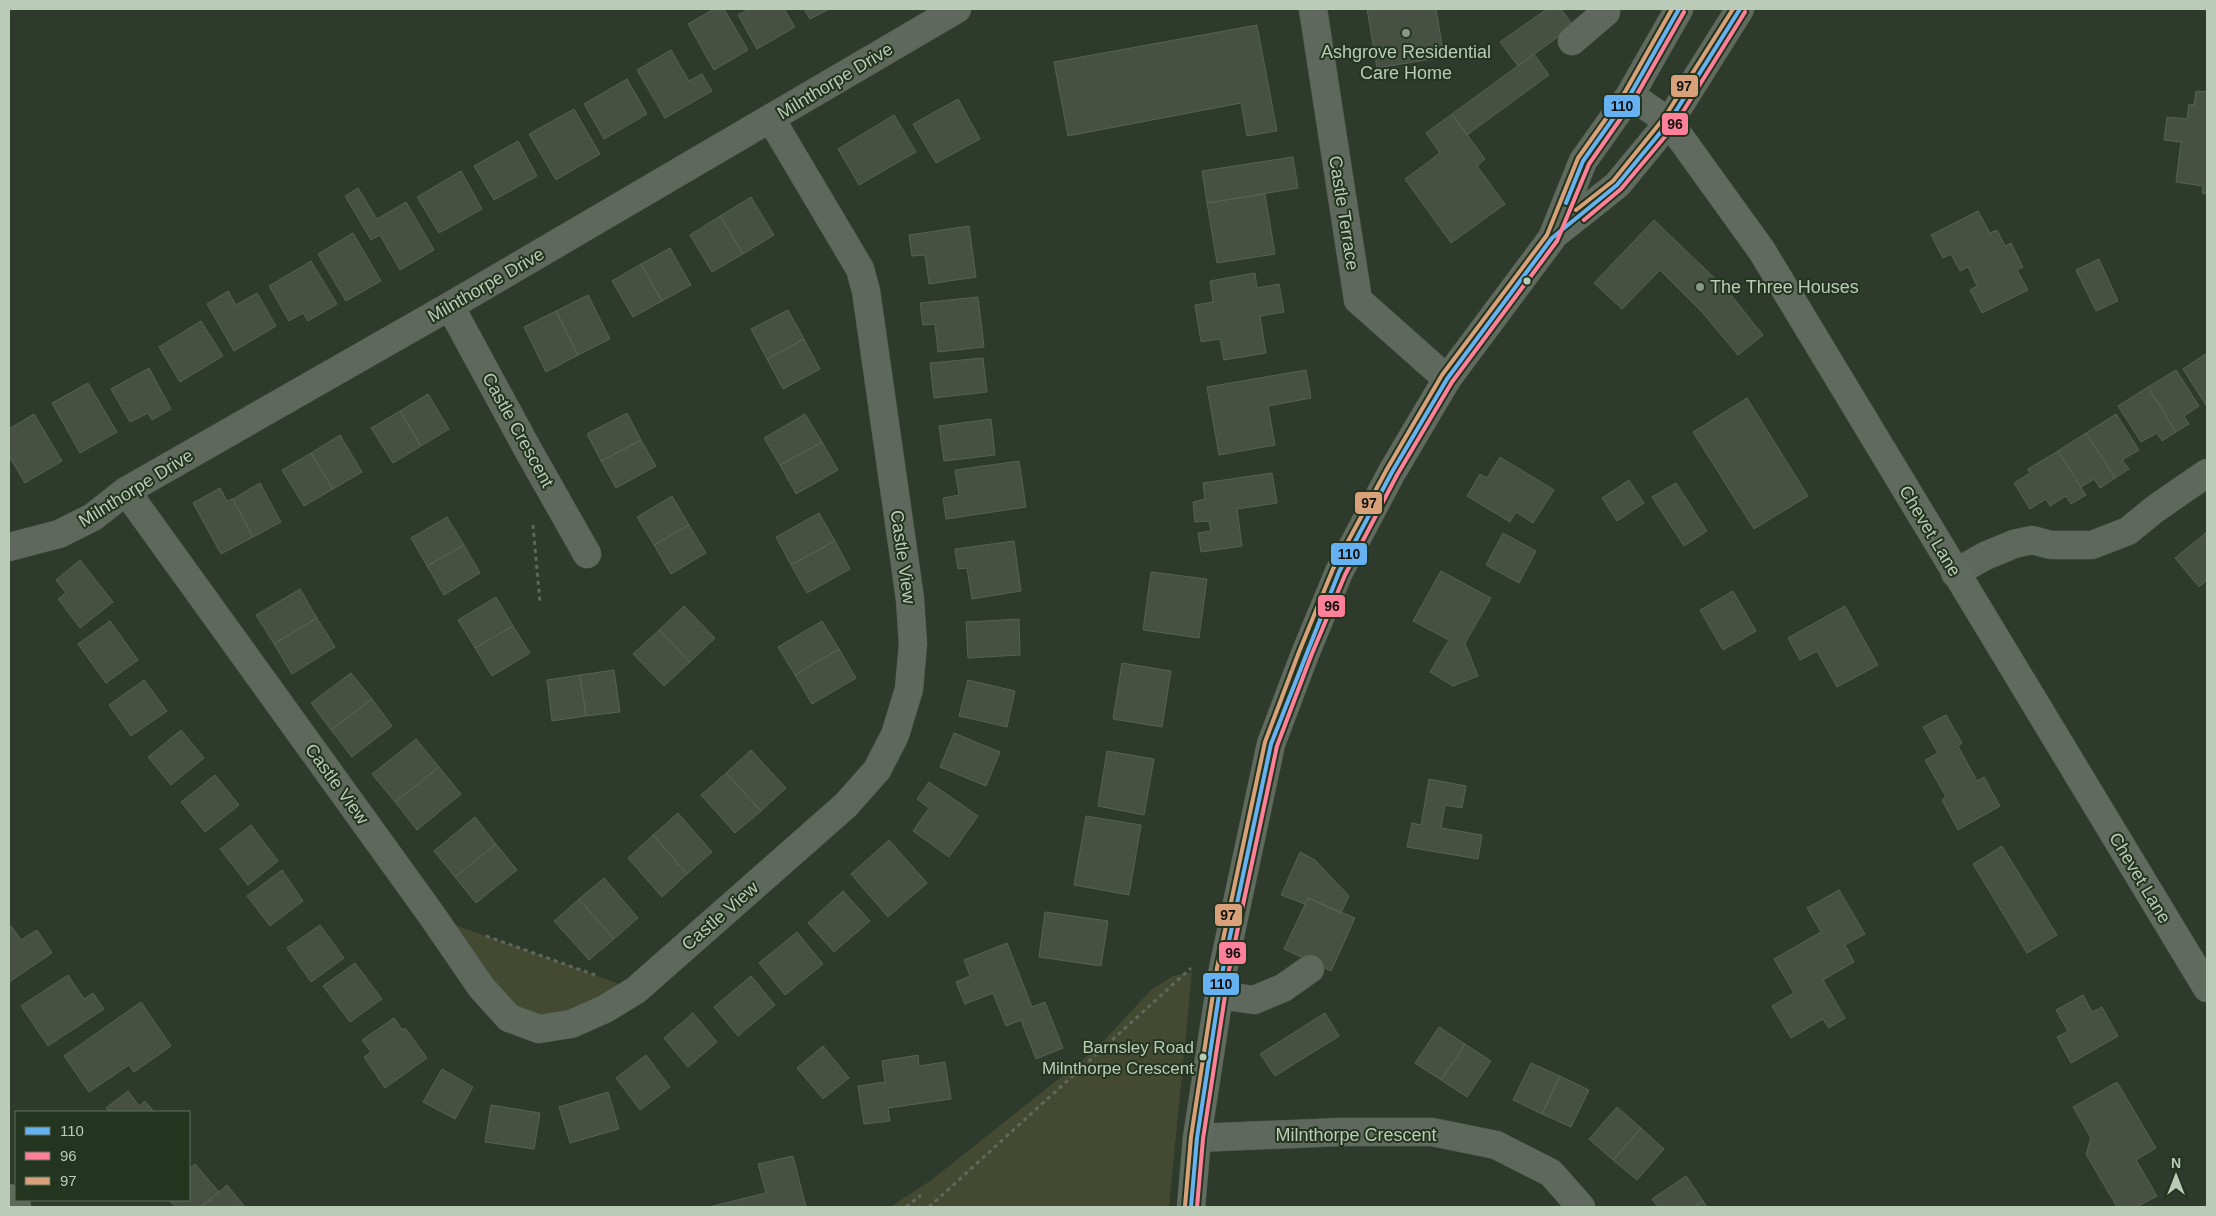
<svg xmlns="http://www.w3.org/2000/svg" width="2216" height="1216" font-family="Helvetica,sans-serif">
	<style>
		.green { fill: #444a32 }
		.building { fill: #465043; stroke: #576154 }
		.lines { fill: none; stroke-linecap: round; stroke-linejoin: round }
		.minor-casing { stroke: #4c554a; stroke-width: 29 }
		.major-casing { stroke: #4c574a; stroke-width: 29 }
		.path { stroke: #60685d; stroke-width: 3; stroke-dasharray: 4 4; stroke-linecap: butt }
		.minor { stroke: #5e685c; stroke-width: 28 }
		.major { stroke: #606a5e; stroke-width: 28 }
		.bus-1-casing { stroke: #23351f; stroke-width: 8 }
		.bus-2-casing { stroke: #23351f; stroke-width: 8 }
		.bus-3-casing { stroke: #23351f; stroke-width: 8 }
		.bus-1 { stroke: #66b1f2; stroke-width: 4 }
		.bus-2 { stroke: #ff8098; stroke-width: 4 }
		.bus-3 { stroke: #d9a179; stroke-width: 4 }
		.poi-dot { fill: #899886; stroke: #23351f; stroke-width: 2 }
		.bus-dot { fill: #bacbb7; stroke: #23351f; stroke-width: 2 }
		.labels { text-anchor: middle; stroke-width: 4; stroke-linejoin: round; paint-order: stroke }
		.bus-label { font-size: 17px; fill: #bacbb7; stroke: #23351f; text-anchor: end }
		.poi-label { font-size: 18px; fill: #bacbb7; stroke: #23351f }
		.street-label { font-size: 18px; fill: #bacbb7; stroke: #23351f }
		.line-badge { stroke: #23351f; stroke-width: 2 }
		.pale-badge-label { font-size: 14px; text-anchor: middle; font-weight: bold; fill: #111 }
	</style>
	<rect width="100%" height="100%" fill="#2e3a2c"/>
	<path class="green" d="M433 917 636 990 571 1024 509 1018Z
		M1192 972 1169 1207H890L930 1181 1095 1050 1151 990 1173 976Z"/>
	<path class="building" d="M714 9H724L748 50 714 70 688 24Z
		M750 9H784L795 27 757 49 738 15Z
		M804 9H829L810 19Z
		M1367 9H1436L1444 57 1377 68Z
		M1547 9H1561L1573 26 1518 66 1500 42Z
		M1257 25 1277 131 1247 136 1241 103 1068 136 1054 62Z
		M671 50 689 81 702 74 712 91 665 118 637 70Z
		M1534 54 1549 75 1467 135 1452 114Z
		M627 79 647 114 604 139 584 104Z
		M2196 91 2207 92V194L2202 193 2203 186 2176 182 2181 142 2164 140 2167 117 2187 119 2189 104 2194 105Z
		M958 99 980 139 936 163 913 124Z
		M574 109 600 154 556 180 529 134Z
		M1452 114 1485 159 1477 166 1505 204 1451 243 1405 179 1440 153 1426 133Z
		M894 115 916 152 859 185 838 149Z
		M518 141 537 176 494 200 474 166Z
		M1293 157 1298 188 1207 203 1202 171Z
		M461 171 482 209 439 233 417 197Z
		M358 188 377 219 406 202 434 250 400 270 380 235 371 240 345 196Z
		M1265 194 1275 254 1217 263 1207 203Z
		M751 197 774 235 743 254 720 216Z
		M1978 211 1990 233 1997 230 2005 246 2011 243 2023 267 2017 270 2028 290 1982 313 1970 290 1977 286 1968 267 1960 271 1951 254 1943 258 1931 235Z
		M720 216 743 254 712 272 690 235Z
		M1654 220 1727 290 1763 335 1738 355 1702 312 1660 270 1622 309 1594 283Z
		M969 226 976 277 929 284 925 255 912 256 909 235Z
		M353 233 381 281 346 301 318 254Z
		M670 248 691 285 662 301 641 264Z
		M2099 259 2118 301 2096 311 2076 270Z
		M311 261 337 304 308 321 303 313 289 321 269 286Z
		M641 264 662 301 633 317 612 281Z
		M1255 273 1257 288 1279 284 1284 312 1260 316 1266 353 1224 360 1220 339 1201 342 1195 305 1213 302 1210 281Z
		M228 291 236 305 257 293 276 326 234 351 207 304Z
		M588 295 610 339 578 355 556 311Z
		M978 297 984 347 938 352 935 324 923 325 920 303Z
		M788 310 804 339 767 359 751 329Z
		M556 311 578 355 546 372 524 327Z
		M201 321 223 356 180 382 159 347Z
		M804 339 820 369 783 389 767 359Z
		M2207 353V404L2206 405 2183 369Z
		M983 358 987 392 934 398 930 363Z
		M149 368 171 409 152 420 148 413 130 422 111 389Z
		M1306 370 1311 398 1268 406 1275 445 1219 455 1207 387Z
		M2176 370 2199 406 2184 416 2189 424 2176 432 2148 387Z
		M88 383 117 432 80 453 52 403Z
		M2148 387 2176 432 2162 441 2157 433 2141 442 2118 406Z
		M428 394 449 429 421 446 400 411Z
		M1747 398 1808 496 1754 529 1693 432Z
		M400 411 421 446 393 463 371 428Z
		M627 413 641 440 601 461 587 434Z
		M34 414 62 461 25 483 9 456V429Z
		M805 414 822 442 780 465 764 438Z
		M2116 414 2139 450 2122 460 2129 469 2115 478 2086 433Z
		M991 419 995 455 944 461 939 426Z
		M2086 433 2115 478 2100 488 2094 479 2081 487 2058 451Z
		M340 435 362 472 333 489 311 453Z
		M641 440 656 466 616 488 601 461Z
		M822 442 838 470 796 494 780 465Z
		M2058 451 2086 495 2071 504 2066 496 2050 506 2046 499 2030 509 2014 483 2030 473 2028 469Z
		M311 453 333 489 304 506 282 470Z
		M1500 457 1554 490 1533 523 1516 512 1510 522 1467 496 1480 474 1487 478Z
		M1019 461 1026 507 946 519 943 498 959 495 955 470Z
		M1272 473 1277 503 1237 509 1242 546 1201 552 1198 533 1211 531 1209 521 1195 522 1193 502 1205 499 1203 483Z
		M1629 480 1644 503 1617 521 1602 498Z
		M260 483 281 522 253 537 233 499Z
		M1676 483 1707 531 1684 546 1652 497Z
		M220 488 227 501 233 499 253 537 221 554 193 503Z
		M672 496 689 525 654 545 637 517Z
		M819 513 835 541 791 565 776 537Z
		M447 517 464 545 427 566 411 538Z
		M689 525 706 553 671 574 654 545Z
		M2207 532V580L2199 587 2175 558Z
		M1503 533 1536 551 1519 583 1486 565Z
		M835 541 850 569 807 593 791 565Z
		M1014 541 1021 591 972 599 967 568 958 569 955 549Z
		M464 545 480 573 444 595 427 566Z
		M80 560 113 602 80 628 58 599 66 593 56 580Z
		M1441 571 1491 598 1465 643 1478 676 1453 686 1430 672 1449 640 1413 621Z
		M1151 572 1207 579 1199 638 1143 630Z
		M300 589 317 618 274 644 256 615Z
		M1733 591 1756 631 1723 650 1700 610Z
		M496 597 513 626 475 648 458 620Z
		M684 606 715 638 690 662 659 630Z
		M1845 606 1878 665 1837 687 1817 651 1800 660 1788 638Z
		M317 618 335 647 292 674 274 644Z
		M1019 619 1020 655 968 658 966 622Z
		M110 621 138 660 106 683 78 644Z
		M822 621 839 649 795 675 778 647Z
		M513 626 530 653 492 676 475 648Z
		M659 630 690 662 664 686 633 654Z
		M839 649 856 678 812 704 795 675Z
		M1122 663 1171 671 1162 727 1113 719Z
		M614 670 620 712 586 716 580 675Z
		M351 673 372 699 331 730 311 703Z
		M580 675 586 716 552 721 547 680Z
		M144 680 167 711 131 736 109 705Z
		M968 680 1015 691 1007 727 959 716Z
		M372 699 392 726 352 757 331 730Z
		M1946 715 1962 743 1958 746 1977 781 1984 777 2000 806 1958 830 1942 800 1946 797 1925 760 1938 753 1923 727Z
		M181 730 204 758 171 785 148 757Z
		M954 733 1000 752 986 786 940 767Z
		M416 739 439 767 395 802 372 774Z
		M751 750 786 788 761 811 726 773Z
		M1107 751 1154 759 1144 815 1098 806Z
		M439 767 461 794 417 830 395 802Z
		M726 773 761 811 735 833 701 795Z
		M215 775 239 805 205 832 181 802Z
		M1429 779 1466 786 1462 808 1445 805 1441 828 1482 835 1478 859 1407 847 1412 823 1421 825Z
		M929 782 978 816 949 857 913 831 929 808 917 799Z
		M678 813 712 852 687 874 653 835Z
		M1086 816 1141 825 1129 895 1074 885Z
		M475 817 496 844 455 877 434 851Z
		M251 825 278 861 248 885 220 849Z
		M653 835 687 874 662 897 628 858Z
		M889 840 927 883 888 917 851 874Z
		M496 844 517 870 476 903 455 877Z
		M2002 846 2057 935 2027 953 1973 864Z
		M1300 852 1315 860 1349 896 1341 913 1308 898 1305 904 1281 895Z
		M282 870 303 901 270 926 247 896Z
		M604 878 638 918 614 939 579 899Z
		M1839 890 1865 934 1845 945 1854 962 1823 980 1845 1018 1829 1028 1823 1019 1791 1038 1772 1006 1794 993 1774 959 1821 932 1807 908Z
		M843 891 870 921 834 952 808 923Z
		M1308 898 1355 918 1331 971 1284 949Z
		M579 899 614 939 589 960 554 921Z
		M1045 912 1108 921 1101 966 1039 957Z
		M320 925 344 958 311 982 287 948Z
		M11 926 21 940 37 930 52 953 9 982V928Z
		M797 932 823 964 785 995 759 963Z
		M1007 943 1032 1007 1045 1002 1063 1048 1036 1059 1021 1020 1006 1026 993 993 965 1004 956 982 970 976 964 960Z
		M355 963 382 999 350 1022 323 986Z
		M68 975 84 999 93 993 104 1009 48 1046 21 1006Z
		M751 976 775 1005 738 1036 714 1007Z
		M2083 995 2092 1012 2102 1007 2118 1036 2071 1063 2057 1037 2068 1031 2056 1010Z
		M141 1002 171 1046 134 1072 129 1065 89 1092 64 1056Z
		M693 1013 717 1042 688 1067 664 1038Z
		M1325 1013 1339 1036 1275 1076 1260 1054Z
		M394 1018 402 1030 405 1028 427 1058 385 1088 364 1057 371 1052 362 1040Z
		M1439 1027 1465 1044 1441 1080 1415 1063Z
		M1465 1044 1491 1061 1467 1097 1441 1080Z
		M823 1046 849 1078 823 1099 797 1068Z
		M646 1055 670 1087 640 1110 616 1078Z
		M918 1055 919 1066 945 1062 951 1099 888 1108 890 1121 864 1124 858 1086 885 1082 882 1061Z
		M1531 1063 1560 1076 1542 1114 1513 1100Z
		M442 1069 473 1087 455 1119 423 1102Z
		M1560 1076 1589 1090 1571 1127 1542 1114Z
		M2117 1082 2156 1148 2136 1160 2157 1196 2137 1207H2117L2086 1154 2091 1138 2073 1107Z
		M128 1091 139 1106 145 1101 154 1112H109L106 1108Z
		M608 1092 619 1129 570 1143 559 1107Z
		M491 1105 540 1113 534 1149 485 1142Z
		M1617 1107 1641 1128 1613 1160 1589 1139Z
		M1641 1128 1664 1149 1637 1180 1613 1160Z
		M793 1156 806 1207H709L766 1193 758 1164Z
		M195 1164 219 1192 201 1207H175L169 1200H189V1169Z
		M1686 1176 1703 1201 1695 1207H1658L1652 1199Z
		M227 1185 245 1207H201L219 1192Z
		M1703 1201 1707 1207H1695Z"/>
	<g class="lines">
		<g class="minor-casing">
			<path id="minor" d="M1313 9 1358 300 1447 379
				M1572 41 1606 12 1603 9
				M450 306 527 448 587 554
				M126 491 433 917 481 987 509 1018 539 1029 571 1024 605 1009 636 990 846 805 877 770 895 735 909 689 913 644 910 599 866 291 860 269 771 119
				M9 547 59 534 93 517 126 491 450 306 957 9
				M1955 573 1985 556 2014 544 2032 540 2051 545H2092L2128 531 2155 509 2207 473
				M1219 995 1254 1000 1283 988 1310 969
				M1197 1138 1339 1132H1432L1496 1145 1551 1173 1581 1207
				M9 1198 17 1207"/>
		</g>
		<g class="major-casing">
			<path id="major" d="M1630 95 1669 122 1762 251 2207 988
				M1554 235 1617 185 1669 122 1740 9
				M1191 1207 1197 1138 1223 969 1271 744 1305 654 1339 572 1392 472 1447 379 1552 238 1583 161 1630 95 1679 9"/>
		</g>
		<path class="path" d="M533 525 540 603
			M486 936 598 976
			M906 1207 921 1195
			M929 1207 1191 968"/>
		<use href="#minor" class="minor"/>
		<use href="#major" class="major"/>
		<g class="bus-1-casing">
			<path id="bus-1" d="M1566 203 1583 161 1630 95 1679 9
				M1191 1207 1197 1138 1223 969 1271 744 1339 572 1392 472 1447 379 1552 238 1617 185 1669 122 1740 9"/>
		</g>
		<g class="bus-2-casing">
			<path id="bus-2" d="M1584 220 1621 189 1674 126 1745 12
				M1197 1207 1203 1139 1229 970 1277 746 1311 656 1345 575 1397 475 1452 382 1557 241 1589 164 1635 98 1684 12"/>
		</g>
		<g class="bus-3-casing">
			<path id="bus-3" d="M1576 210 1613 181 1664 118 1733 9
				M1185 1206 1191 1137 1217 968 1265 742 1299 652 1333 569 1387 469 1442 375 1547 235 1578 158 1625 92 1672 9"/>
		</g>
		<use href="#bus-1" class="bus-1"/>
		<use href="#bus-2" class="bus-2"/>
		<use href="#bus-3" class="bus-3"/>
	</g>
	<g class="poi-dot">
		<circle cx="1406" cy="33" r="5"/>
		<circle cx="1700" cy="287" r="5"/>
	</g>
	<g class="bus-dot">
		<circle cx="1527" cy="281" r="4.5"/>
		<circle cx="1203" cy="1057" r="4.5"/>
	</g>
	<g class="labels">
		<g class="bus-label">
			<text x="1194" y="1053">Barnsley Road<tspan x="1194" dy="21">Milnthorpe Crescent</tspan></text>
		</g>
		<g class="poi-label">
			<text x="1406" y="58">Ashgrove Residential<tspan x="1406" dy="21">Care Home</tspan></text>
			<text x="1710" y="293" text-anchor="start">The Three Houses</text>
		</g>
		<g class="street-label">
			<text transform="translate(835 81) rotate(-31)" y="6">Milnthorpe Drive</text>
			<text transform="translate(1344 213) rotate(81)" y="6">Castle Terrace</text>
			<text transform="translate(486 285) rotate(-30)" y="6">Milnthorpe Drive</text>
			<text transform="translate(518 430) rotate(61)" y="6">Castle Crescent</text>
			<text transform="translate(136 488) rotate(-32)" y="6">Milnthorpe Drive</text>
			<text transform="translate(1930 531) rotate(59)" y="6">Chevet Lane</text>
			<text transform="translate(903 557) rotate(82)" y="6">Castle View</text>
			<text transform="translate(337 784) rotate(54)" y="6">Castle View</text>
			<text transform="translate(2140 878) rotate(59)" y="6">Chevet Lane</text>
			<text transform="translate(720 916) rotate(-41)" y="6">Castle View</text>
			<text x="1356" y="1141">Milnthorpe Crescent</text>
		</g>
	</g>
	<g class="line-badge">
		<rect x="1670" y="74" width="29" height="24" rx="5" fill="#d9a179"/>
		<rect x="1603" y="94" width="38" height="24" rx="5" fill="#66b1f2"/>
		<rect x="1661" y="112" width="28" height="24" rx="5" fill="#ff8098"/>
		<rect x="1354" y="491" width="29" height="24" rx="5" fill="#d9a179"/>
		<rect x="1330" y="542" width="38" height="24" rx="5" fill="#66b1f2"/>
		<rect x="1317" y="594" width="29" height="24" rx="5" fill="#ff8098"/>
		<rect x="1214" y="903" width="29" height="24" rx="5" fill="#d9a179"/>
		<rect x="1218" y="941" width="29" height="24" rx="5" fill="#ff8098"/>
		<rect x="1202" y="972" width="38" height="24" rx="5" fill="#66b1f2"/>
	</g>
	<g class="pale-badge-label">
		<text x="1684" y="91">97</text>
		<text x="1622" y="111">110</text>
		<text x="1675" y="129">96</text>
		<text x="1369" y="508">97</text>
		<text x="1349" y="559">110</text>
		<text x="1332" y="611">96</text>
		<text x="1228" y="920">97</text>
		<text x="1233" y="958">96</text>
		<text x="1221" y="989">110</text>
	</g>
	<rect width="2216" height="1216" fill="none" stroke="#bacbb7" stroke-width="20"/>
	<rect x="15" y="1111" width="175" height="90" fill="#23351f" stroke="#5f715c"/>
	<rect x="25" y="1127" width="25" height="8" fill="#66b1f2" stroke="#5f715c"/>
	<text x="60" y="1136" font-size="15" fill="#bacbb7">110</text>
	<rect x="25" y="1152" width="25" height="8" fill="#ff8098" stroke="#5f715c"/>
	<text x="60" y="1161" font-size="15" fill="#bacbb7">96</text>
	<rect x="25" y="1177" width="25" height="8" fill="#d9a179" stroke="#5f715c"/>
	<text x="60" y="1186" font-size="15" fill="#bacbb7">97</text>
	<g transform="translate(2176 1176)" stroke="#23351f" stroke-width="4" paint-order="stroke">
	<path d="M0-4L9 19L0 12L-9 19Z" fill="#bacbb7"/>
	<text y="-8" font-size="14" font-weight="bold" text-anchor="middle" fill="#bacbb7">N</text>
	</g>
</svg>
